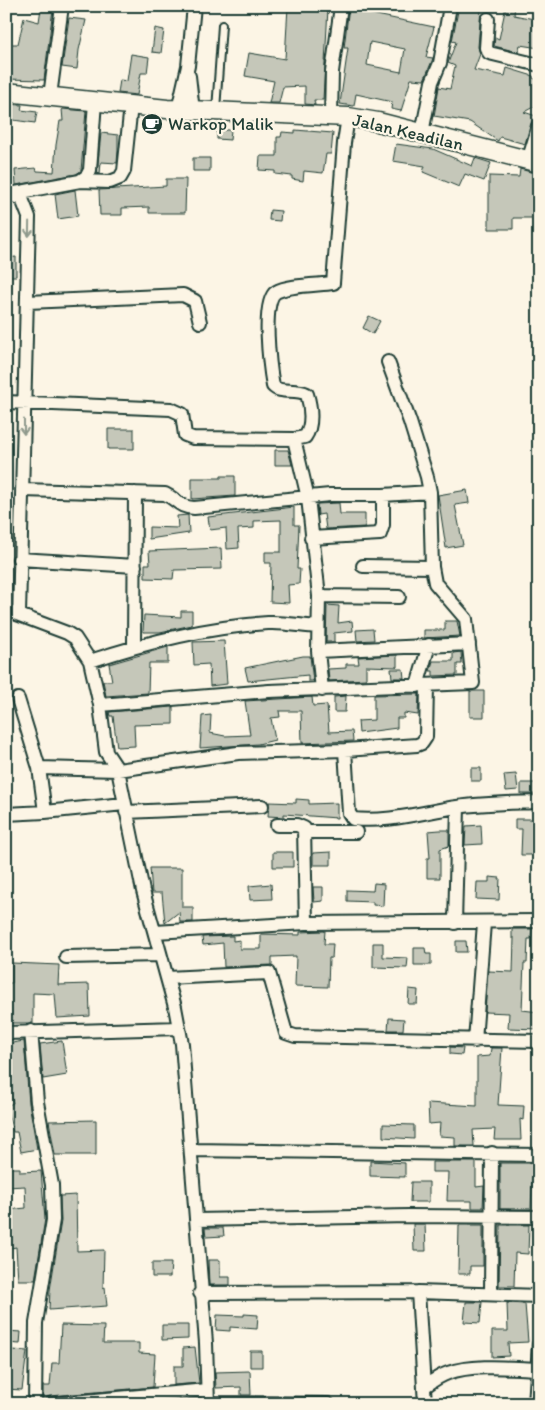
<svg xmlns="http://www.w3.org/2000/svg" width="545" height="1410" font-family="Itim,sans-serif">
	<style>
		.building { fill: #c5c7b9; stroke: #1f3d34; fill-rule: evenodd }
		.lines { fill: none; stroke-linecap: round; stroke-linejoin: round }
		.lane-casing { stroke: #1f3d34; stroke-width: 10 }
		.street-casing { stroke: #1f3d34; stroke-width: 16 }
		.secondary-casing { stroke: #1f3d34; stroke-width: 21 }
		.lane { stroke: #fcf5e5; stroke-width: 6 }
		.street { stroke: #fcf5e5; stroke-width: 12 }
		.secondary { stroke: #fcf5e5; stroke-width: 18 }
		.oneway { stroke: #8e998c }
		.labels { text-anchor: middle; stroke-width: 4.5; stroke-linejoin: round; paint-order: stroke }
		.poi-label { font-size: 18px; fill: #1f3d34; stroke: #fcf5e5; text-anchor: start }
		.street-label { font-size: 18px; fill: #1f3d34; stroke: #fcf5e5 }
	</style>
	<rect width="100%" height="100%" fill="#fcf5e5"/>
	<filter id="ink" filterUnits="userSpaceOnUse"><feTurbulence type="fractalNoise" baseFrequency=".02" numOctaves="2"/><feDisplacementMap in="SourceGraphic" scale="10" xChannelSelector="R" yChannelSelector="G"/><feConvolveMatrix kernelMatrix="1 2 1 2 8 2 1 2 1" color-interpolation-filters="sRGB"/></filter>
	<g filter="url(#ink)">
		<path class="building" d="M288 6 328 8 323 100H314L315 105 305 104V86L283 87 279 103H269L274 81 245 76 249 53 285 59Z
			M349 6H368L367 13 434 27 426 57 433 58 432 61 424 80 411 79 401 111 391 109 392 102 356 94 354 106 340 104 348 48H344ZM370 42 405 49 401 72 367 65Z
			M459 6 481 9 478 47 480 54 474 70 505 76 507 68 533 76V78L539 81V104L524 112 536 116 531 123 525 144 500 137 498 141 470 122 434 116 439 87 450 89 455 66 448 63 456 42 452 41Z
			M506 6H515L514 15 539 20V48L520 45 518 52 494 46 495 37 499 39Z
			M41 8 53 9 44 80 6 79V44H18L24 18 39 22Z
			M69 18 86 20 79 50 77 69 62 67Z
			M155 28 164 30 161 53 152 52Z
			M131 54 149 57 147 73H141L137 95 118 93 120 80 127 81Z
			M6 104 22 105 21 110 37 112 35 123 6 119Z
			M62 109 86 111 81 171 76 174 16 185 15 170 36 168 37 171 54 172 56 145 60 121H63Z
			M217 130H231L230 140 217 139Z
			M295 130 333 133 331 154H326L323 173 304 171 303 181 292 179V176L275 174V171L259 170 260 156H277V137H281L282 132 295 133Z
			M101 133 118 135V150L117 163 101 162 100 174 97 173Z
			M396 144 433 149 472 166 475 158 491 163 484 181 465 174 459 187 423 172 425 166 393 161Z
			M193 158H210V171H193Z
			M520 169 534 173 533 179H539V218H513V229H489V176L519 177Z
			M166 179H186L185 213H149V207L122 208V215H100L99 190 166 186Z
			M75 190 78 216 58 219 55 194Z
			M270 210 281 211 280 221 269 220Z
			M16 257V276H6V258Z
			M369 316 380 321 373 334 363 328Z
			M108 429H134V449H108Z
			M275 450H288L292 465H275Z
			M221 476H235V496L192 499V478H221Z
			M467 490 469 503 455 505 463 545 446 548 438 495Z
			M339 503 340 514H365V527L326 529 324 514 318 515 317 504Z
			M294 507V525H299L297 569H300L299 584 288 585 289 603 270 602 271 563H265V552H281V520L254 521V528L238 529 239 548 227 549 226 528 210 530 208 517Z
			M188 515 189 533 149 539V527L178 528 177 516Z
			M221 548 222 569 174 570 173 579 145 578V564H150L149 551Z
			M327 605 339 606 338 623 352 621 353 631 334 633V642H326Z
			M181 611H192V625L160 632H143L144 615 181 617Z
			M445 621H457L460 636 424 638V630H445Z
			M373 629 374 640 357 641 356 630Z
			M224 641 227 684 210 686 209 664 194 665 193 642Z
			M168 647V663H149L148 693 106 696 103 681H112L109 664Z
			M461 652 462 664H457V675L433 676V671H430L433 661H453V653Z
			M397 655V667L366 666V679L329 681 328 669 346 668V664H359L358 657Z
			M303 656H310L313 681H308V675L248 681 245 668Z
			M391 669H403L404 678H392Z
			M470 691H484V717H470Z
			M419 694 418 715 404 713V718H397V728L359 733 358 721 374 720V695Z
			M346 696 345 712H334V697Z
			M312 697 313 706 327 705 329 732 352 731 353 741 302 743 301 711H279L280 717 271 718 275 740 258 744 200 748 202 716 211 715 210 733 225 736 250 735 245 701Z
			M173 707V724L134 725 135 746 117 747 113 716H110L109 712Z
			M471 768H481V781H471Z
			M516 774 518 790 506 791 504 775Z
			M521 783H539V794H521Z
			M296 799 309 800V804L337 803V818L284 814V817L268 816 269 802 296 803Z
			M515 819H533L534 842H538L537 855H521L522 829H515Z
			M481 825 482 844 465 845 466 826Z
			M440 830H449V846L440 849V878H427V858H430L428 831Z
			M273 852H293V867H273Z
			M331 852V865H313V853Z
			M150 868H182V907H193V922H180L179 912 165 923 162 893H152Z
			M489 877 500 878 499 900 476 899 477 882H489Z
			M374 883 384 884 383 906 373 905V902L347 901V890L373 891Z
			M271 884 272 899 250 900 249 886Z
			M313 887H323V901L314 902Z
			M512 929H532L531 939H528L527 963H524L522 1010 539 1012V1029L508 1028 509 1013 485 1012 488 971 513 972 514 938H512Z
			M325 931 324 944H333L332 958H329L328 987 295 986 296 956 272 957V965L224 967 223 943 203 945 202 937 233 936V941L240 940V949H261V934L300 935V932Z
			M456 941H466L467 952H456Z
			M373 943H383V957L408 958 407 968 373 967Z
			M414 948H425L426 954H431V965H414Z
			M12 963 59 965 58 985 89 984 90 1016 57 1018 55 994 33 993V1023H6V998L8 983H12Z
			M409 989 418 990 417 1004H408Z
			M389 1018 404 1019 403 1030H388Z
			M24 1041 29 1103 37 1149 21 1152 17 1132H13L6 1106 13 1103 8 1083 12 1082 6 1060V1044Z
			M62 1041 67 1075 43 1079 40 1044Z
			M450 1047 463 1048 462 1055 450 1054Z
			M491 1048H502L498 1105 524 1106 523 1120 520 1119 521 1140H494L495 1129 473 1130 474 1146H455V1137L439 1136 440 1123 429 1124 428 1103 477 1106V1057L490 1056Z
			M96 1120V1155H55L49 1121Z
			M383 1124 414 1125V1139L383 1137Z
			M370 1161 405 1163V1177L370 1176Z
			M432 1162H476V1187L484 1186 483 1208H472V1201H447L448 1172H432Z
			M500 1163H533L531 1209H500Z
			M7 1168H20V1172L41 1171 45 1219 35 1280H18L16 1247 6 1249 7 1210 26 1208 25 1186 7 1187Z
			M411 1182H429V1202H410Z
			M76 1195 77 1251 104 1250 103 1288 105 1287 107 1306 49 1310 50 1290 61 1221 60 1196Z
			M413 1224H425L426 1251H414Z
			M459 1225H483V1266H470V1274H458Z
			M500 1225H529L528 1254 515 1253 514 1286H499Z
			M205 1228H223L224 1236 206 1237Z
			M208 1260H220V1277H230V1285H209Z
			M152 1263H171L170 1277H152Z
			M466 1302H482L480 1323 464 1322Z
			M507 1303 525 1304 528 1342 508 1343 509 1356 492 1357V1331H508Z
			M244 1314 258 1315 257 1329 230 1327V1331L216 1330 217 1315 244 1316Z
			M61 1325 104 1326 103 1343H139V1353L155 1354 153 1387 50 1396 43 1399V1386H50L52 1363H59Z
			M162 1325H188V1339L162 1340Z
			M6 1331 21 1332 20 1344 6 1343Z
			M195 1347 199 1383 174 1385V1366H183V1348Z
			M12 1350 27 1351 22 1390 6 1389V1363H11Z
			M250 1351H262V1367H250Z
			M250 1371 251 1395H241V1387L216 1388 215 1372Z"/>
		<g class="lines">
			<g class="lane-casing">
				<path id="lane" d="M216 110 222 25"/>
			</g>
			<g class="street-casing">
				<path id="street" d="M488 19 486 48 489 53 539 65
					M189 76 193 111
					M50 96 62 6
					M178 110 188 66 194 6
					M331 115 332 72 341 6
					M422 133 432 82 440 63 450 6
					M528 161 539 125
					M80 181 110 182 120 178 124 171 131 105
					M6 193 22 199 29 217 19 614
					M10 194 80 181 87 176 90 170 95 102
					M28 302 183 295 195 301 200 322
					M6 402 171 409 182 414 185 435 193 438 294 439 305 437C313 426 311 407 307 394 295 388 280 394 273 386 270 369 261 301 276 292 287 285 319 285 333 283L344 143 348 117
					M294 439 308 498 319 596 318 651 322 690
					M22 490 165 494C178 500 178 507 194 508L330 495H383L430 492
					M311 538 380 534 383 525V495
					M19 559 135 566
					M363 566 432 567
					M319 596 399 597
					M6 610 67 633 75 638 90 661 100 705 106 752 118 770 143 891 175 1007 182 1044 206 1343 208 1404
					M134 646 135 493
					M318 651 469 644
					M90 661C147 642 207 627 268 623 284 622 301 626 318 627
					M417 686 429 645
					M18 699 39 768 118 770 238 753 345 750 417 745 422 743 426 737 427 686
					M100 705 269 691 473 683 466 619 435 583 432 567 430 492 427 477 410 422 388 362
					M345 750 349 813 353 819C387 823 423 812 457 807 484 803 512 803 539 802
					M39 768 45 812
					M126 812 262 806
					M6 814 45 812 124 804
					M277 825H297L304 828 306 923
					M306 832H356
					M455 923 458 807
					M155 932 306 923 539 921
					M66 957 160 955
					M167 978 269 973 286 1033 295 1036 539 1041
					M31 1031 37 1102 52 1185 53 1220 36 1323 35 1404
					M6 1033 179 1028
					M475 1041 484 923
					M191 1150 539 1155
					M196 1220 409 1216 539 1217
					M418 1292 425 1404
					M200 1293 418 1292 539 1296
					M491 1294 492 1153
					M424 1387C431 1382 439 1376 448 1373 473 1364 511 1368 537 1369
					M208 1403 328 1404
					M51 1404 207 1390
					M535 1404 539 1344"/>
			</g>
			<g class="secondary-casing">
				<path id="secondary" d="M6 92 167 109 348 117 378 122 539 163"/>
			</g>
			<use href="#lane" class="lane"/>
			<use href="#street" class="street"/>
			<use href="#secondary" class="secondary"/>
		</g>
		<defs><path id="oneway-shaft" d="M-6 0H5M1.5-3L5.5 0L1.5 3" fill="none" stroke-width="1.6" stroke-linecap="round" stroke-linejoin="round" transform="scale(1.25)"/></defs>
		<g class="oneway">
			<use href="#oneway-shaft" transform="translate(29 229) rotate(91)"/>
			<use href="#oneway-shaft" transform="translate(24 427) rotate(90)"/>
		</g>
	</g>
	<defs>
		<g id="cafe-disc" transform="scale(1.125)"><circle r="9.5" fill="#1f3d34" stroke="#fcf5e5"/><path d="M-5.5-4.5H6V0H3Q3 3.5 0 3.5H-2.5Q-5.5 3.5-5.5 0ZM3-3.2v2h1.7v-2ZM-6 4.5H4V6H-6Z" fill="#fff"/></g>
	</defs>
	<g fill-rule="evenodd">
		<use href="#cafe-disc" x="152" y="124"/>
	</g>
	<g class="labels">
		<g class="poi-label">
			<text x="168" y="130">Warkop Malik</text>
		</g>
		<g class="street-label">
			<text transform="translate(408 132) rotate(13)" y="6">Jalan Keadilan</text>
		</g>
	</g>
	<rect width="545" height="1410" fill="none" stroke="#fcf5e5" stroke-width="25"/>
	<rect x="12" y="12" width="520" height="1385" fill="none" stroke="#1f3d34" stroke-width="2" filter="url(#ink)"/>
</svg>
